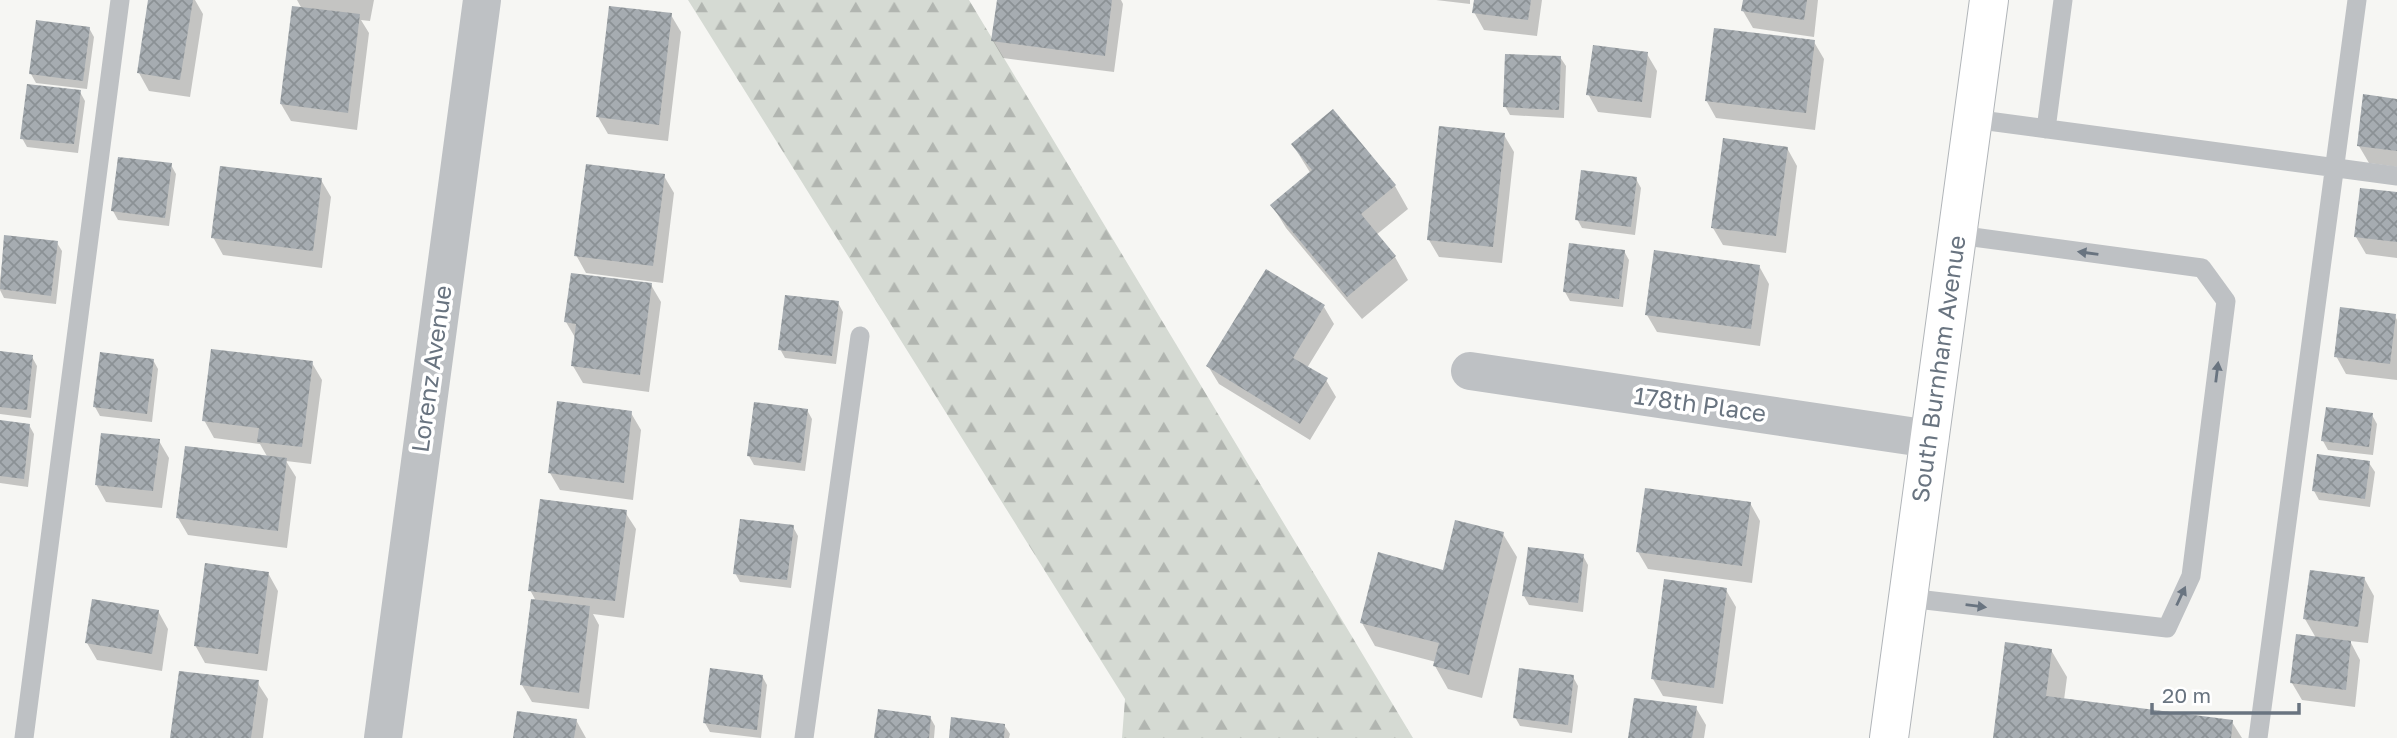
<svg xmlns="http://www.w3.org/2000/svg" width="2397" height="738" font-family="'Golos Text',sans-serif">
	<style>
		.forest { fill: url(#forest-firs) }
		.shadow { fill: #0003 }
		.building { fill: url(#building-cross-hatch) }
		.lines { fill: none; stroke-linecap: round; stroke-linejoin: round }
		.secondary-casing { stroke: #b1b5b9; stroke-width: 40 }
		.service { stroke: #bec1c4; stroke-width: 19 }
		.minor { stroke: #bec1c4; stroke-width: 38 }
		.secondary { stroke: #fff; stroke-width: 38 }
		.oneway { fill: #697480 }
		.labels { text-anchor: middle; stroke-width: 7; stroke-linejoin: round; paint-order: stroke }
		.street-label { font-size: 24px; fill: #697480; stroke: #fff }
	</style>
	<defs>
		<pattern id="forest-firs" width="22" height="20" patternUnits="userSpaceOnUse" patternTransform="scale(1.75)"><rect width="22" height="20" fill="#d5dad3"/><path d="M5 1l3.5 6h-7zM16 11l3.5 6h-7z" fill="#b1b5b0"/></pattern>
		<pattern id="building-cross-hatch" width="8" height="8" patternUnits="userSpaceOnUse" patternTransform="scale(1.75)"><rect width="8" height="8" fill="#a6acb1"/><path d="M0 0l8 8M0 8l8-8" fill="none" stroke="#8b9195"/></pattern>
	</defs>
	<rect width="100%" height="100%" fill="#f6f6f3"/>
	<path class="forest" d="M688 0H969L1413 738H1122L1125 699Z"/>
	<path class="shadow" d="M150 0H195L203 14 190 97 149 91 139 73Z
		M297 0H374L370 21 361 20 369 33 357 130 291 121 281 104 302 9Z
		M998 0H1121L1123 4 1114 72 1003 58 993 41Z
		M1436 0H1470V4Z
		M1476 0H1542L1537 36 1484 30 1474 12Z
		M1745 0H1818L1814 37 1753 28 1743 11Z
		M671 15 681 32 668 141 608 134 598 117Z
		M89 28 94 37 87 89 36 83 31 74Z
		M1814 42 1824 59 1815 130 1716 118 1706 100Z
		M1647 54 1657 71 1651 118 1598 112 1588 94Z
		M1560 57 1566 66 1564 118 1510 115 1505 106Z
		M80 92 85 101 78 153 27 147 22 138Z
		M2397 101V167L2369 163 2359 146Z
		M1504 135 1514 152 1502 263 1439 257 1429 240Z
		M1293 145 1395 186 1408 209 1376 235 1395 257 1408 280 1362 319 1286 228 1272 205 1311 174Z
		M1787 148 1797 166 1786 253 1723 245 1713 228Z
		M171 165 176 174 169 226 118 220 113 211Z
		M664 176 674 193 663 283 586 273 576 255Z
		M1636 179 1641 188 1635 235 1582 228 1577 219Z
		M321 180 331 197 322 268 223 255 213 237Z
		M2397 194V258L2366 254 2356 237Z
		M5 237 57 243 62 251 56 304 4 298 0 290V281Z
		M1624 251 1629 260 1623 307 1570 301 1565 292Z
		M1759 266 1769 284 1760 346 1657 332 1647 315Z
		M651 285 661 302 649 392 583 383 573 366 576 339 566 322Z
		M838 303 843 312 836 364 785 358 780 349Z
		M1324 307 1334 324 1307 368 1326 380 1336 397 1310 440 1219 384 1208 366Z
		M2395 316 2397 320V380L2346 374 2336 356Z
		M0 353 32 357 37 366 31 418 0 414Z
		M153 360 158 369 152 422 100 416 95 407Z
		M312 363 322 380 311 464 286 461 296 477 287 548 188 535 178 518 268 458 260 444 214 438 204 420Z
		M807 410 812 419 805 471 754 465 749 456Z
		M631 413 641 430 633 500 560 490 550 473Z
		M2372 415 2377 424 2373 455 2328 450 2323 441Z
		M0 422 29 425 34 434 28 487 0 483Z
		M159 441 169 458 162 508 106 502 96 484Z
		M2369 463 2375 472 2370 507 2319 500 2314 491Z
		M1750 503 1760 521 1752 583 1648 569 1638 552Z
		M625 512 636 529 624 618 593 614 599 625 589 709 532 702 522 685 536 601 530 590Z
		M793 527 798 536 791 588 740 582 735 573Z
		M1503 534 1517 557 1482 698 1448 689 1435 666 1436 662 1375 646 1362 623Z
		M1583 556 1588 565 1583 612 1529 605 1524 596Z
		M268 573 278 591 267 671 205 663 195 645Z
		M2364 578 2374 596 2368 643 2350 641 2360 660 2355 707 2302 700 2292 683 2316 638 2305 619Z
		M1726 590 1736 607 1723 704 1663 696 1653 679Z
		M158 611 168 629 162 671 97 660 87 643Z
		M2051 650 2067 677 2064 700 2232 722 2242 738H1995Z
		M762 676 767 685 761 738 710 732 705 723Z
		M1573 677 1578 686 1572 733 1520 726 1515 717Z
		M257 682 268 699 263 738H172Z
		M1696 708 1706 725 1704 738H1630Z
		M930 717 935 726 934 738H876Z
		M576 720 586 738H515Z
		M1004 725 1010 734 1009 738H951Z"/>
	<path class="building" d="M148 0H193L180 80 137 73Z
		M997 0H1112L1105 56 991 41Z
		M1474 0H1531L1528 20 1472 13Z
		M1743 0H1807L1804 20 1741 11Z
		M292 6 360 14 348 113 280 104Z
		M609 6 672 13 659 125 596 117Z
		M36 20 90 27 83 81 29 74Z
		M1714 28 1815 40 1806 113 1705 101Z
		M1593 45 1648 52 1642 102 1586 95Z
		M1505 54 1561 56 1559 110 1503 107Z
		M27 84 81 90 74 144 20 139Z
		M2363 94 2397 99V151L2357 146Z
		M1333 109 1396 185 1361 214 1396 256 1347 297 1270 205 1312 170 1291 144Z
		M1439 126 1505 133 1493 247 1427 240Z
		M1723 138 1788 147 1776 236 1711 228Z
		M118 157 172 163 165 218 111 211Z
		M586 164 665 174 653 266 574 256Z
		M220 166 322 178 313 251 211 238Z
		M1581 170 1637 177 1631 227 1575 220Z
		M2360 188 2397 192V242L2354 237Z
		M4 235 58 241 51 296 0 289Z
		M1569 243 1625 250 1619 299 1563 292Z
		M1654 250 1760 265 1751 329 1645 315Z
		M1266 269 1325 305 1293 358 1328 378 1300 424 1206 366Z
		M571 273 652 283 640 375 571 366 576 324 564 322Z
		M785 295 839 301 832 356 778 350Z
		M2340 307 2396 314 2390 364 2334 357Z
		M211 349 313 361 302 447 257 442 259 428 202 421Z
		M0 351 33 355 27 410 0 407Z
		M100 352 154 359 147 414 93 407Z
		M557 401 632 411 624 483 548 473Z
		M754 402 808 409 801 463 747 456Z
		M2326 407 2373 413 2369 447 2321 441Z
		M0 420 30 424 24 479 0 476Z
		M101 433 160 439 153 491 95 485Z
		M185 446 287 458 278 531 176 518Z
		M2317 454 2370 461 2365 499 2312 491Z
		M1645 488 1751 502 1742 566 1636 552Z
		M540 499 627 510 615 601 528 591Z
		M740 519 794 525 787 580 733 574Z
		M1455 520 1504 532 1469 675 1433 666 1439 643 1360 623 1378 552 1443 570Z
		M1528 547 1584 554 1578 603 1522 596Z
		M205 563 269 572 258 654 194 646Z
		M2310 570 2365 577 2358 627 2303 619Z
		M1664 579 1727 588 1714 688 1651 679Z
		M92 599 159 610 152 654 85 643Z
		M531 599 590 606 579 693 520 685Z
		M2296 634 2351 641 2346 690 2290 683Z
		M2005 642 2052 649 2046 696 2233 720 2231 738H1993Z
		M710 668 763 675 757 730 703 723Z
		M1519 668 1574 675 1568 725 1513 718Z
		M179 671 259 680 251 738H170Z
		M1634 698 1697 706 1692 738H1628Z
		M878 709 931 716 929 738H874Z
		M517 711 577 719 574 738H513Z
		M951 717 1005 724 1004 738H949Z"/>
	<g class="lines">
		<g class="secondary-casing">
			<path id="secondary" d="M1889 738 1989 0"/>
		</g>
		<path class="service" d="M1973 119 2397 176
			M2046 129 2063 0
			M1908 598 2167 628 2191 576 2226 301 2202 268 1958 235
			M24 738 120 0
			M804 738 860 336
			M2258 738 2357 0"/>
		<path class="minor" d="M1470 371 1930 439
			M383 738 482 0"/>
		<use href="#secondary" class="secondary"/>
	</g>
	<defs><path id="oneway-solid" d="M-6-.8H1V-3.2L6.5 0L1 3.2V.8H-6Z" transform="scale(1.75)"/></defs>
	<g class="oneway">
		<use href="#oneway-solid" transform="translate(2088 253) rotate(-172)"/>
		<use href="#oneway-solid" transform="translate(2217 372) rotate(-83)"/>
		<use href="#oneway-solid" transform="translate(2181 596) rotate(-65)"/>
		<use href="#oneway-solid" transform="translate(1976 606) rotate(7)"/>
	</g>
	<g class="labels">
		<g class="street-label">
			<text transform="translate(432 369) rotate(-82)" y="8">Lorenz Avenue</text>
			<text transform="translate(1939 369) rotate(-82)" y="8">South Burnham Avenue</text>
			<text transform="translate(1700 405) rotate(8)" y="8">178th Place</text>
		</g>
	</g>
	<path d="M2152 703v10h147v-10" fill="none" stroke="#697480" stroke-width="3.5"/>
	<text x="2162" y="703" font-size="21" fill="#697480" stroke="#ffffff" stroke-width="5" paint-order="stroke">20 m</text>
</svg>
